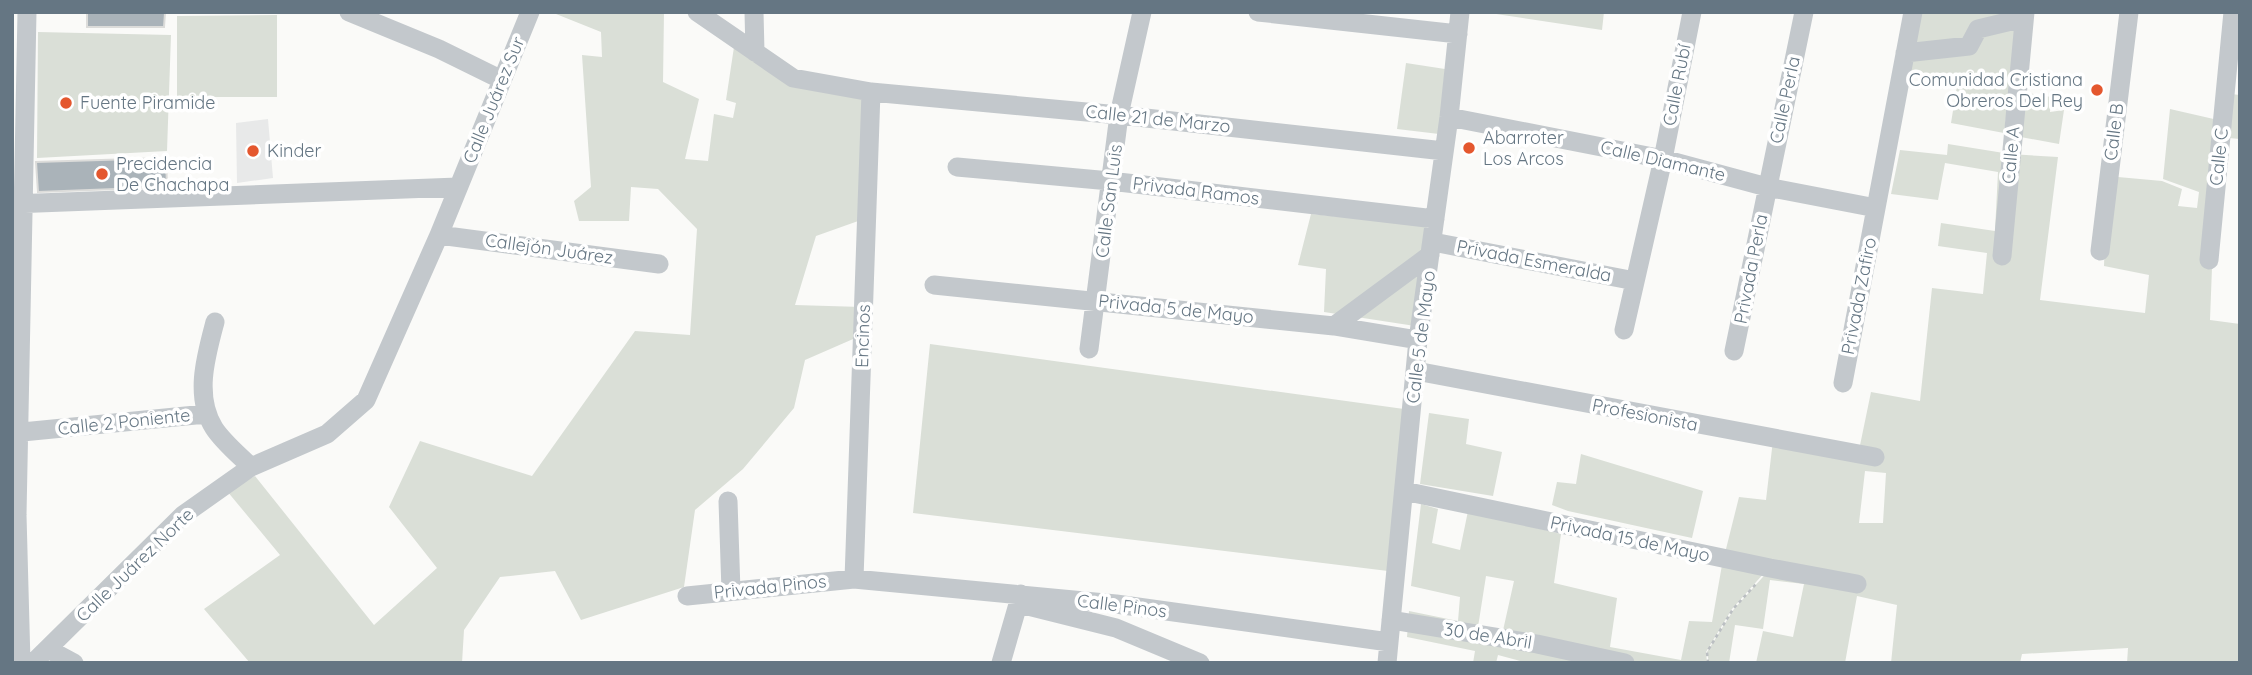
<svg xmlns="http://www.w3.org/2000/svg" width="2252" height="675" font-family="Quicksand,sans-serif">
	<style>
		.built { fill: #e8e9e9 }
		.green { fill: #dadfd7; fill-rule: evenodd }
		.building { fill: #aab3b9; stroke: #dcdcda; stroke-width: 2 }
		.lines { fill: none; stroke-linecap: round; stroke-linejoin: round }
		.path { stroke: #bbbfc2; stroke-width: 2.5; stroke-dasharray: 3.5 3.5; stroke-linecap: butt }
		.street { stroke: #c3c8cc; stroke-width: 19 }
		.poi-dot { fill: #e4572e; stroke: #fff; stroke-width: 2.5 }
		.labels { text-anchor: middle; stroke-width: 7; stroke-linejoin: round; paint-order: stroke }
		.poi-label { font-size: 18px; fill: #657683; stroke: #fff; text-anchor: start }
		.street-label { font-size: 18px; fill: #657683; stroke: #fff }
	</style>
	<rect width="100%" height="100%" fill="#fafaf8"/>
	<path class="built" d="M268 119 273 178 237 183 236 123Z"/>
	<path class="green" d="M551 12H664L663 82 699 99 685 159 708 161 714 114 733 118 736 103 726 100 734 47 868 99 861 220 816 236 795 305 862 307 860 336 805 360 794 408 743 469 695 510 684 587 581 620 555 571 500 577 464 630 462 663H250L204 609 280 555 227 491 255 476 374 625 437 568 389 507 420 441 532 476 635 331 690 335 697 229 658 189 631 187 629 221H579L574 201 591 187 582 55 602 57 601 32Z
		M1483 12H1604L1602 30Z
		M1915 12H2020L2004 133 1951 123 1958 80 1903 74Z
		M277 15V97H177V16Z
		M38 32 171 35 167 151 37 158Z
		M1406 63 1445 69 1439 134 1397 129Z
		M2016 91 2051 97 2050 112 2064 110 2059 144 2010 135Z
		M2222 93 2240 95V139L2217 137 2210 320 2240 324V663H2127L2128 648 2022 654 2020 663H1891L1897 605 1857 596 1845 663H1756L1763 631 1793 637 1804 584 1770 580 1763 629 1735 625 1729 663H1709L1707 652 1734 609 1771 568 1724 557 1739 497 1766 500 1773 440 1858 455 1871 392 1920 401 1932 288 1983 294 1987 253 1938 246 1941 223 1995 231 1998 172 1945 163 1938 200 1891 194 1900 150 1947 155 1948 144 2010 154 2058 157 2040 300 2145 313 2149 275 2104 266 2106 205 2118 177 2162 181 2182 189 2178 206 2197 208 2199 192 2163 179 2170 109 2218 120ZM1865 471 1886 473 1883 523H1859Z
		M1311 214 1427 225 1415 326 1324 312 1326 269 1298 265Z
		M930 344 1404 409 1388 571 913 513Z
		M1429 413 1469 419 1466 444 1502 452 1493 496 1420 484Z
		M1581 454 1703 491 1692 538 1568 511 1552 505 1557 482 1576 484Z
		M1421 504 1438 509 1432 543 1460 550 1468 511 1561 534 1554 583 1617 598 1610 647 1681 660 1689 621 1712 622 1722 565 1765 572 1732 609 1706 652 1707 663H1528L1498 655 1496 663H1473L1475 651 1407 637 1409 611 1458 621 1460 597 1411 586ZM1486 576 1514 581 1502 635 1478 627Z"/>
	<path class="building" d="M87 13H165L164 27H87Z
		M166 158 167 187 38 192 36 162Z"/>
	<g class="lines">
		<path class="path" d="M1708 663 1707 652 1733 609 1756 584"/>
		<path class="street" d="M349 12 439 49 502 80
			M697 12 793 78 871 92 1119 115 1444 151
			M754 12 755 52
			M1258 12 1458 34
			M1905 53 1969 46 1978 29 2024 18
			M1449 117 1663 159 1767 187 1876 208
			M957 167 1110 181 1435 219
			M12 204 458 187
			M439 235 659 264
			M1433 242 1635 281
			M2100 251 2129 12
			M2002 256 2025 12
			M2209 260 2233 12
			M934 285 1334 326 1418 340
			M215 322C206 356 194 396 214 428 223 442 239 455 251 467
			M1334 326 1430 255
			M1624 330 1663 159 1692 12
			M1089 349 1119 115 1142 12
			M1734 351 1804 12
			M1416 371 1875 457
			M1843 383 1913 12
			M12 433 206 414
			M1404 491 1770 568 1857 584
			M728 501 731 591
			M854 579 871 92
			M687 596 854 579 1116 604 1389 642
			M1020 604 1116 628 1200 663
			M1391 620 1537 644 1625 663
			M48 649 74 663
			M21 663 17 515 27 12
			M33 663 183 515 251 467 327 434 366 400 439 235 530 12
			M1001 663 1021 594
			M1387 663 1418 340 1449 117 1460 12"/>
	</g>
	<g class="poi-dot">
		<circle cx="2097" cy="90" r="7"/>
		<circle cx="66" cy="103" r="7"/>
		<circle cx="1469" cy="148" r="7"/>
		<circle cx="253" cy="151" r="7"/>
		<circle cx="102" cy="174" r="7"/>
	</g>
	<g class="labels">
		<g class="poi-label">
			<text x="2083" y="86" text-anchor="end">Comunidad Cristiana<tspan x="2083" dy="21">Obreros Del Rey</tspan></text>
			<text x="80" y="109">Fuente Piramide</text>
			<text x="1483" y="144">Abarroter<tspan x="1483" dy="21">Los Arcos</tspan></text>
			<text x="267" y="157">Kinder</text>
			<text x="116" y="170">Precidencia<tspan x="116" dy="21">De Chachapa</tspan></text>
		</g>
		<g class="street-label">
			<text transform="translate(1677 85) rotate(-79)" y="6">Calle Rubí</text>
			<text transform="translate(494 100) rotate(-68)" y="6">Calle Juárez Sur</text>
			<text transform="translate(1785 100) rotate(-78)" y="6">Calle Perla</text>
			<text transform="translate(1158 119) rotate(6)" y="6">Calle 21 de Marzo</text>
			<text transform="translate(2114 132) rotate(-83)" y="6">Calle B</text>
			<text transform="translate(2011 155) rotate(-85)" y="6">Calle A</text>
			<text transform="translate(2219 157) rotate(-84)" y="6">Calle C</text>
			<text transform="translate(1663 161) rotate(13)" y="6">Calle Diamante</text>
			<text transform="translate(1196 191) rotate(7)" y="6">Privada Ramos</text>
			<text transform="translate(1109 201) rotate(-83)" y="6">Calle San Luis</text>
			<text transform="translate(549 249) rotate(8)" y="6">Callejón Juárez</text>
			<text transform="translate(1534 261) rotate(11)" y="6">Privada Esmeralda</text>
			<text transform="translate(1751 269) rotate(-79)" y="6">Privada Perla</text>
			<text transform="translate(1859 296) rotate(-79)" y="6">Privada Zafiro</text>
			<text transform="translate(1176 309) rotate(6)" y="6">Privada 5 de Mayo</text>
			<text transform="translate(863 336) rotate(-88)" y="6">Encinos</text>
			<text transform="translate(1421 337) rotate(-83)" y="6">Calle 5 de Mayo</text>
			<text transform="translate(1645 415) rotate(11)" y="6">Profesionista</text>
			<text transform="translate(124 422) rotate(-6)" y="6">Calle 2 Poniente</text>
			<text transform="translate(1630 539) rotate(12)" y="6">Privada 15 de Mayo</text>
			<text transform="translate(135 565) rotate(-44)" y="6">Calle Juárez Norte</text>
			<text transform="translate(770 587) rotate(-6)" y="6">Privada Pinos</text>
			<text transform="translate(1122 606) rotate(7)" y="6">Calle Pinos</text>
			<text transform="translate(1488 636) rotate(9)" y="6">30 de Abril</text>
		</g>
	</g>
	<rect width="2252" height="675" fill="none" stroke="#657683" stroke-width="28"/>
</svg>
